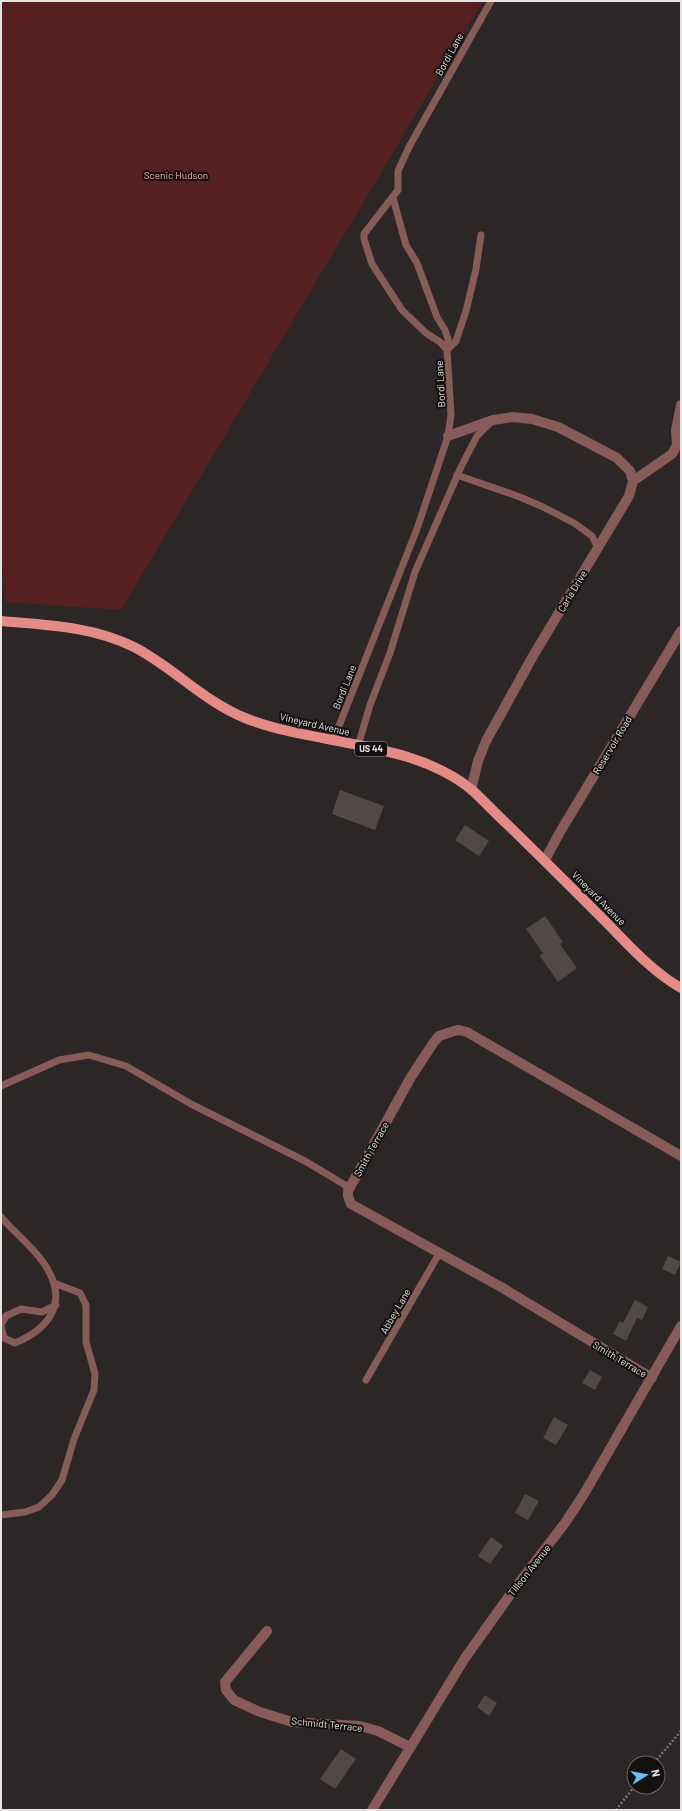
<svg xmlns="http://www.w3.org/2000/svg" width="682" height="1811" font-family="Barlow,sans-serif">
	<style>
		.green { fill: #562020 }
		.building { fill: #504948 }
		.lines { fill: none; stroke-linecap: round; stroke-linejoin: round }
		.path { stroke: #797272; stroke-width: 2.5; stroke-dasharray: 2 2; stroke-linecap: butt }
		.service { stroke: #865b58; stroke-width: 7 }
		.minor { stroke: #865b58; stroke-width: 10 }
		.tertiary { stroke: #865b58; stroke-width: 10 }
		.primary { stroke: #e48b88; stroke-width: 10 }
		.labels { text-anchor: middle; stroke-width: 4; stroke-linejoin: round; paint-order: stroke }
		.shield { fill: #131010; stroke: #a8a4a4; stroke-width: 1 }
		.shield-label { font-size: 9px; font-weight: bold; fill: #e8e3e3 }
		.street-label { font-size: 10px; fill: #e8e3e3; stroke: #131010 }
		.park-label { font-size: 10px; fill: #feada9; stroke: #131010 }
	</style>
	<rect width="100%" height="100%" fill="#2d2626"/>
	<path class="green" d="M1 1H483L121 610 6 602 1 554Z"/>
	<path class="building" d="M340 790 384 806 375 830 332 814Z
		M465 825 489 841 479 856 455 840Z
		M545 916 563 942 560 944 577 968 558 982 540 956 543 953 526 929Z
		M668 1256 681 1262 675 1275 662 1269Z
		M635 1300 648 1307 642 1320 637 1318 626 1341 613 1334 620 1321 623 1323Z
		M590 1370 602 1377 595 1390 582 1383Z
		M554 1417 568 1425 556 1445 543 1438Z
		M525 1494 539 1501 528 1520 515 1513Z
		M491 1537 503 1546 490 1564 478 1556Z
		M485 1695 497 1703 489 1716 477 1707Z
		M341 1749 356 1759 335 1789 320 1779Z"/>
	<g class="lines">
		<path class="path" d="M654 1763 681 1731
			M616 1810 634 1787"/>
		<path class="service" d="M393 198 406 245 417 263 437 317 445 330 448 339 447 350
			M447 350 456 341 466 311 476 269 481 235
			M457 475 520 497 543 507 574 523 592 536 598 548
			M333 741 417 529 448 436 451 415 447 350 440 342 426 333 402 310 372 264 364 239V234L398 190V171L409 147 491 1
			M358 746 370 705 390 653 415 572 461 467 477 436 492 421
			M1 1086 59 1060 89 1055 126 1066 191 1104 305 1161 350 1188
			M1 1217C14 1232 32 1246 43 1262 69 1299 53 1327 15 1343L4 1338 1 1326
			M1 1325 6 1316 21 1309 42 1312 56 1305
			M366 1380 440 1252
			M1 1515 25 1512 39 1507 52 1495 62 1480 74 1439 94 1390 95 1374 86 1342V1305L80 1293 54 1283"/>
		<path class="minor" d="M448 436 493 420 513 417 532 419 558 427 617 458 630 471 633 481
			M471 790 478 761 486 741 533 656 629 496 633 481 672 454 677 445 676 430 681 405
			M545 860 560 832 681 631
			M652 1378 501 1287 351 1204 348 1196V1191L411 1077 434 1042 439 1036 454 1031 459 1030 467 1032 681 1156
			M267 1631 225 1682 226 1690 234 1700 260 1712 292 1722 360 1726 378 1731 410 1747"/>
		<path class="tertiary" d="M372 1810 465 1658 512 1592 565 1523 584 1494 681 1326"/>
		<path class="primary" d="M1 621C46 625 92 626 134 647 173 667 203 701 245 718 315 746 412 740 472 790 485 802 497 815 509 826 541 857 572 888 603 919 627 943 651 971 681 988"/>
	</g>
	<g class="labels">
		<rect class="shield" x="355" y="742" width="32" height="14" rx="3"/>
		<g class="shield-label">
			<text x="371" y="752">US 44</text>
		</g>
		<g class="street-label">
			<text transform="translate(449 54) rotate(-61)" y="4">Bordi Lane</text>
			<text transform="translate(440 384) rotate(-93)" y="4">Bordi Lane</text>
			<text transform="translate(572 591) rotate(-59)" y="4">Carla Drive</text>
			<text transform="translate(344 687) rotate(-68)" y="4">Bordi Lane</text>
			<text transform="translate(315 724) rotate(13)" y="4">Vineyard Avenue</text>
			<text transform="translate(612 745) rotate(-59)" y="4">Reservoir Road</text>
			<text transform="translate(599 898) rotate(45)" y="4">Vineyard Avenue</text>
			<text transform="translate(371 1149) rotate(-61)" y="4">Smith Terrace</text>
			<text transform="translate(395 1311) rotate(-60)" y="4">Abbey Lane</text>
			<text transform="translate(620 1359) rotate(31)" y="4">Smith Terrace</text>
			<text transform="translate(529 1570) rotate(-52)" y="4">Tillson Avenue</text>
			<text transform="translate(327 1724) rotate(6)" y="4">Schmidt Terrace</text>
		</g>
		<g class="park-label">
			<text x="176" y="179">Scenic Hudson</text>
		</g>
	</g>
	<rect width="682" height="1811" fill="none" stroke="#e8e3e3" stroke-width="4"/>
	<g transform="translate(646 1775) rotate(79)"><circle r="19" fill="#131010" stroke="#686464"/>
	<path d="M0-3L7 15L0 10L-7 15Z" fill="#69c3f1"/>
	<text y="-6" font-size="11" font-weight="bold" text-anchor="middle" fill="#e8e3e3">N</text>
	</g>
</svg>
